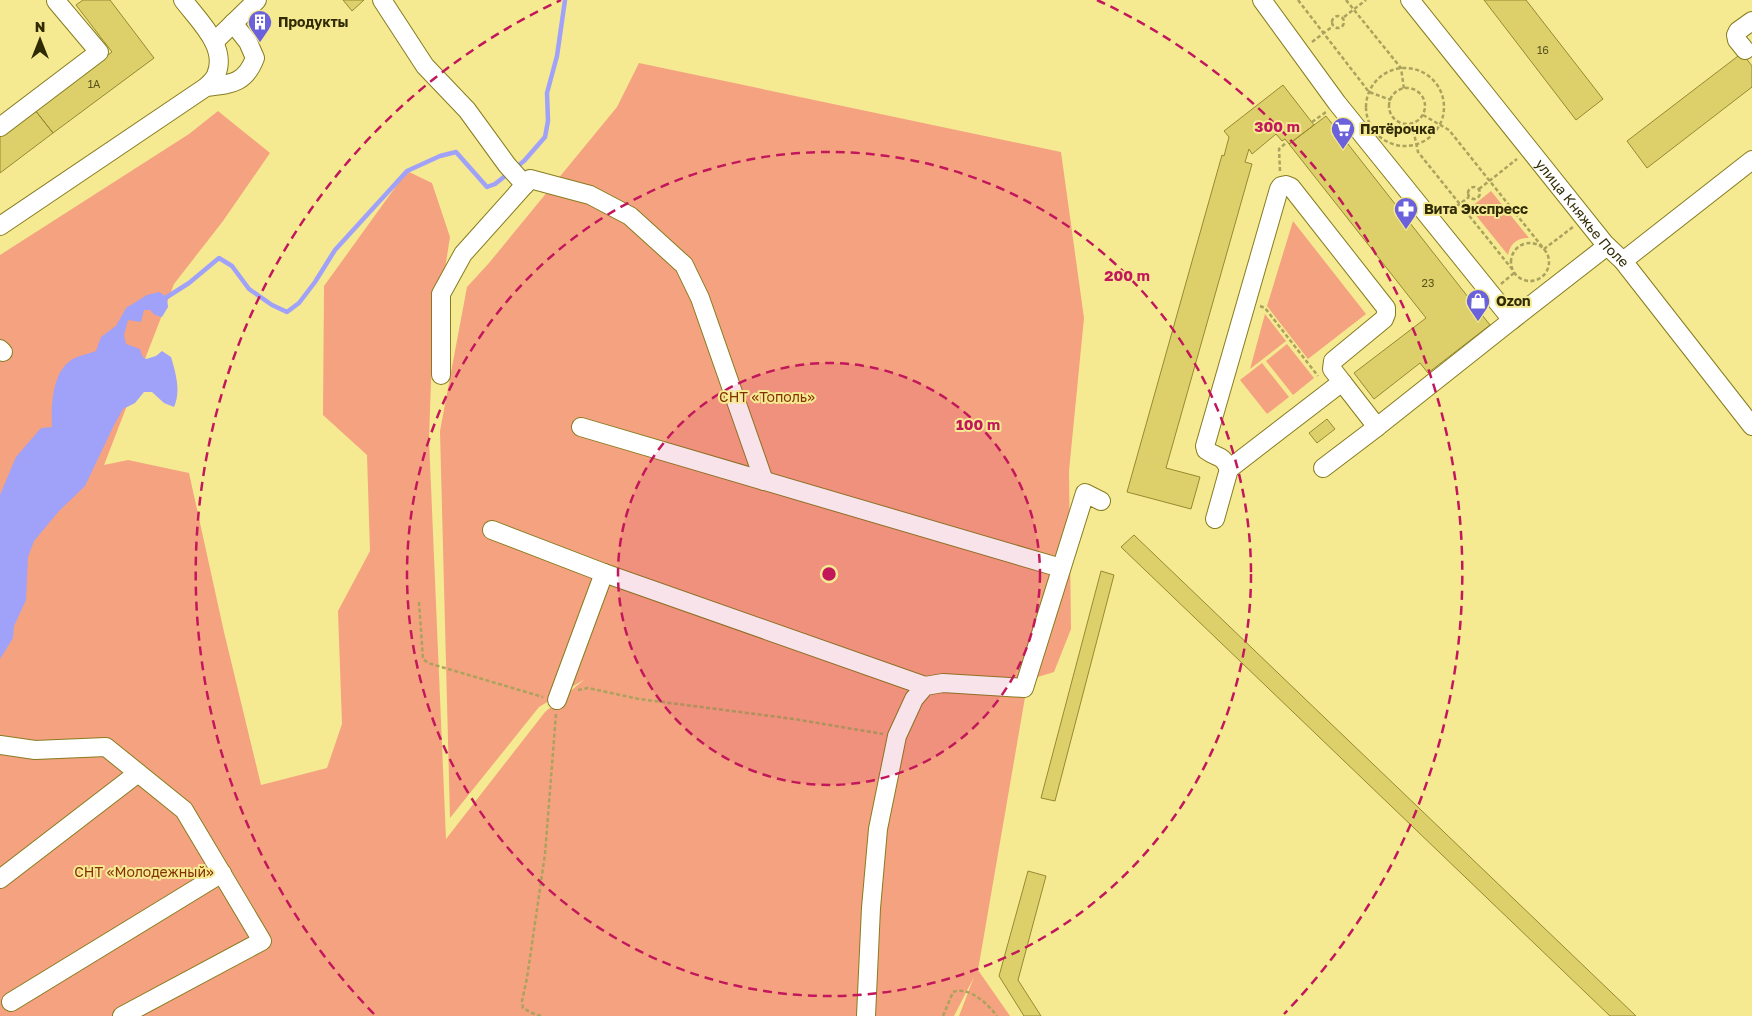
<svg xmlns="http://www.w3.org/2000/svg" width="1752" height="1016" font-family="'Golos Text',sans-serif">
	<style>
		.green { fill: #f5a281 }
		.water { fill: #a0a1f9 }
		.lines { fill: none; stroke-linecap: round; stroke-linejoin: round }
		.stream { stroke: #a0a1f9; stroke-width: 4.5 }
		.building { fill: #ddd06a; stroke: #958a30 }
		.minor-casing { stroke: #877c1f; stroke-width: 20 }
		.path { stroke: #aba25d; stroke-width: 2.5; stroke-dasharray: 4 2.5; stroke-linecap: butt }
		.minor { stroke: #fff; stroke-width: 18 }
		.ring { fill: none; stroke: #c2185b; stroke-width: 2.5; stroke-dasharray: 9 6 }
		.labels { text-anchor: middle; stroke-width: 4; stroke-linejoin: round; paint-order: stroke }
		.number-label { font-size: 11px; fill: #5b541e }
		.poi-label { font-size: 14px; font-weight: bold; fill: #302b05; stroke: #f5ea92; text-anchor: start }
		.street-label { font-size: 14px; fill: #302b05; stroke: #f5ea92 }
		.park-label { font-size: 14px; fill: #833004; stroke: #f5ea92 }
		.centre { fill: #c2185b; stroke: #f5ea92; stroke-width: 2.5 }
		.ring-label { font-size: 15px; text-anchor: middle; font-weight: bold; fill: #c2185b; stroke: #f5ea92; stroke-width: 4; stroke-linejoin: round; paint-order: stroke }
	</style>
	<rect width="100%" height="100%" fill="#f5ea92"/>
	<path class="green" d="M639 63 1061 152 1084 318 1069 471 1071 629 1054 672 1028 680 978 970 1010 1016H959L974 977 954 1016H0V255L189 134 218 111 270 153 223 221 174 284 104 465 128 460 189 473 224 632 261 785 327 768 342 724 338 611 370 551 367 455 323 415 324 286 407 171 432 183 450 237 432 352 429 439 446 839 545 712 585 679 539 707 450 818 440 431 467 287 489 263 617 107Z
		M1491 191 1529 238C1517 237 1510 244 1508 255L1470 208Z
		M1293 221 1366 314 1308 359 1267 306Z
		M1265 314 1286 341 1250 369Z
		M1287 344 1314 378 1293 395 1266 361Z
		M1262 363 1289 397 1267 414 1240 380Z"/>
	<path class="water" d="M159 292 167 297 168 307 162 317 155 315 150 310H144L141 322 128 320 124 335 126 344 140 349 142 356 146 359 156 356 162 351 171 357C176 374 181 391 174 407L164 403 152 392H144L135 403 123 409 114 425 85 486 59 511 34 541 28 557 26 600 14 626 13 638 0 659V495L2 490 16 457 41 428 52 427C51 407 52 374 70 361 76 356 88 354 96 351L101 337 116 326 126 308 147 295Z"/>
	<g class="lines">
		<path class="stream" d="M515 168 524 161 545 137 548 121 547 93 557 56 565 0
			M167 297 189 283 219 258 232 266 249 289 272 305 287 312 299 303 315 282 335 250 407 171 440 156 456 152 487 187 495 184 509 173"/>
	</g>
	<path class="building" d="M83 0H110L154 58 53 133 35 110 112 52 76 5Z
		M343 0H364L352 11Z
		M1484 0H1526L1603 99 1576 120Z
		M1742 53 1752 66V87L1647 168 1627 141Z
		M1283 85 1314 125 1289 144 1285 139 1282 141 1276 134 1252 154 1249 149 1245 162 1252 164 1166 468 1200 477 1191 509 1127 492 1222 155 1224 156 1229 137 1224 131Z
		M35 110 53 133 0 173V136Z
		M1326 116 1490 325 1428 373 1420 363 1374 399 1354 373 1426 318 1289 144Z
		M1327 419 1335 429 1317 443 1309 433Z
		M1134 535 1636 1016H1610L1121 547Z
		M1101 571 1114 575 1055 801 1041 798Z
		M1028 871 1046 876 1018 980 1041 1016H1024L999 976Z"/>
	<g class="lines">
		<g class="minor-casing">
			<g id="minor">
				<path d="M183 0C199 21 228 47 216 75 214 80 209 84 206 87"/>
				<path d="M382 0 425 66 467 110 507 165 525 185"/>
				<path d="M1262 0 1337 103 1512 320 1607 246"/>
				<path id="s1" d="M1410 0 1605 244 1623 261 1752 426"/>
				<path d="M214 42 257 0"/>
				<path d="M1745 50 1737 40 1736 35 1738 31 1752 21"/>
				<path d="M0 127 99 52 56 1 57 0"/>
				<path d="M0 226 206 87C231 84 245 84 255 58L248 42 233 23"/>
				<path d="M1623 261 1752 160"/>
				<path d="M0 349 3 352"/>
				<path d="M441 375V294L463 254 530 179 590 195 630 216 684 265 700 298 764 481"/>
				<path d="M581 427 1061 568"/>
				<path d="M1323 468 1377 427"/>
				<path d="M1229 469C1221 453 1218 459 1206 450L1205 446 1279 189 1281 186 1286 185 1291 187 1386 308V314L1384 319 1333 361 1332 369 1342 382"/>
				<path d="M1215 519 1229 469 1342 382 1377 427 1512 320"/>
				<path d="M492 530 604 573 925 686"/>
				<path d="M557 700 604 573"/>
				<path d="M0 745 35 750 106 747 184 810 262 941 122 1016"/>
				<path d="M0 879 138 773"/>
				<path d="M11 1002 222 873"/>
				<path d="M866 1016 871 908 878 829 897 736 914 699 925 686 943 683 1024 688 1085 493 1101 501"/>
			</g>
		</g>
		<path class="path" d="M1298 0 1369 92 1391 100
			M1346 0 1401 68 1404 89
			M1332 22a6 6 0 1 1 12 0a6 6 0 1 1-12 0Z
			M1344 17 1366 0
			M1312 42 1333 26
			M1366 107a39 39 0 1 1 78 0a39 39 0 1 1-78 0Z
			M1389 106a18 18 0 1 1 36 0a18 18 0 1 1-36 0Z
			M1423 115 1449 130 1544 249 1573 227
			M1312 122 1326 112
			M1412 124 1418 152 1512 269
			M1280 171 1279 149 1287 142
			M1468 193a6 6 0 1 1 12 0a6 6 0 1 1-12 0Z
			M1479 189 1517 159
			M1446 214 1469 197
			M1511 262a19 19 0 1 1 38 0a19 19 0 1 1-38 0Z
			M1501 284 1514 273
			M1260 306 1265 308 1318 376
			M419 602 423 659 428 663 543 697
			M578 690 588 688 639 699 794 719 883 734
			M541 1016 532 1013 523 1008 522 1001 527 978 545 854 556 714
			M943 1016 953 992C969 986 988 1004 997 1016"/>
		<use href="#minor" class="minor"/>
	</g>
	<circle cx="829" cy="574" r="211" fill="#c2185b" fill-opacity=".12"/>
	<g class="ring">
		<circle cx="829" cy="574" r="211"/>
		<circle cx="829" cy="574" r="422"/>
		<path d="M374 1014A633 633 0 0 1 561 0M1097 0A633 633 0 0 1 1284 1014"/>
	</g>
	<defs>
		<g id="building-pin" transform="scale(1.25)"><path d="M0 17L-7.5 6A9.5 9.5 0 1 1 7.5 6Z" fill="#6b62db" stroke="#f5ea92"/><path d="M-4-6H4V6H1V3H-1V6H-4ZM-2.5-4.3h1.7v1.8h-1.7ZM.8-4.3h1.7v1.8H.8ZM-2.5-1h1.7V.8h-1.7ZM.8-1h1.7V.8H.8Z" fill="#fff"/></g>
		<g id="supermarket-pin" transform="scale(1.25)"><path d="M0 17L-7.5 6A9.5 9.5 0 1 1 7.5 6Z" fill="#6b62db" stroke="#f5ea92"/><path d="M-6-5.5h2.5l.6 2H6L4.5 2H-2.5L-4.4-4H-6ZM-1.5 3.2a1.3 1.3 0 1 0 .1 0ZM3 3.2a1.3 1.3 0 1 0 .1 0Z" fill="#fff"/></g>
		<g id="pharmacy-pin" transform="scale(1.25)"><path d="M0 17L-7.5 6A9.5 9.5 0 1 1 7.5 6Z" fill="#6b62db" stroke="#f5ea92"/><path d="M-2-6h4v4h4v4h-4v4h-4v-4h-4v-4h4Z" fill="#fff"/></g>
		<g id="shop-pin" transform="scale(1.25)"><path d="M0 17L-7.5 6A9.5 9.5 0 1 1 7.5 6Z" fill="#6b62db" stroke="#f5ea92"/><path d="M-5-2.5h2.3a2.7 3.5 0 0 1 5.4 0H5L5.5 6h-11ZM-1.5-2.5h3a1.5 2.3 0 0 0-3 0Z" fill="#fff"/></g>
	</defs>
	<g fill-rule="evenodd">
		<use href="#building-pin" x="260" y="22"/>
		<use href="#supermarket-pin" x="1343" y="129"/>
		<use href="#pharmacy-pin" x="1406" y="209"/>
		<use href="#shop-pin" x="1478" y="301"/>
	</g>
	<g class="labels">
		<g class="number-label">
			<text x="1543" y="54">16</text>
			<text x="94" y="88">1А</text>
			<text x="1428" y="287">23</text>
		</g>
		<g class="poi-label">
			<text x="278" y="27">Продукты</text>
			<text x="1360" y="134">Пятёрочка</text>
			<text x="1424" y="214">Вита Экспресс</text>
			<text x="1496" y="306">Ozon</text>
		</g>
		<g class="street-label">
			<text dy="5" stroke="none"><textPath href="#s1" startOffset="274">улица Княжье Поле</textPath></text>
		</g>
		<g class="park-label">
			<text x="767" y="402">СНТ «Тополь»</text>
			<text x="144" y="877">СНТ «Молодежный»</text>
		</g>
	</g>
	<circle cx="829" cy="574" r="8" class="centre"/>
	<g class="ring-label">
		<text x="1277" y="132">300 m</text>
		<text x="1127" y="281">200 m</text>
		<text x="978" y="430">100 m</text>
	</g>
	<g transform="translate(40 40)" stroke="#f5ea92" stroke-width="4" paint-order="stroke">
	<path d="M0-4L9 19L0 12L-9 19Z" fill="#302b05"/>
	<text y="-8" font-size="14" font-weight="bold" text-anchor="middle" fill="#302b05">N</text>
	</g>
</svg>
